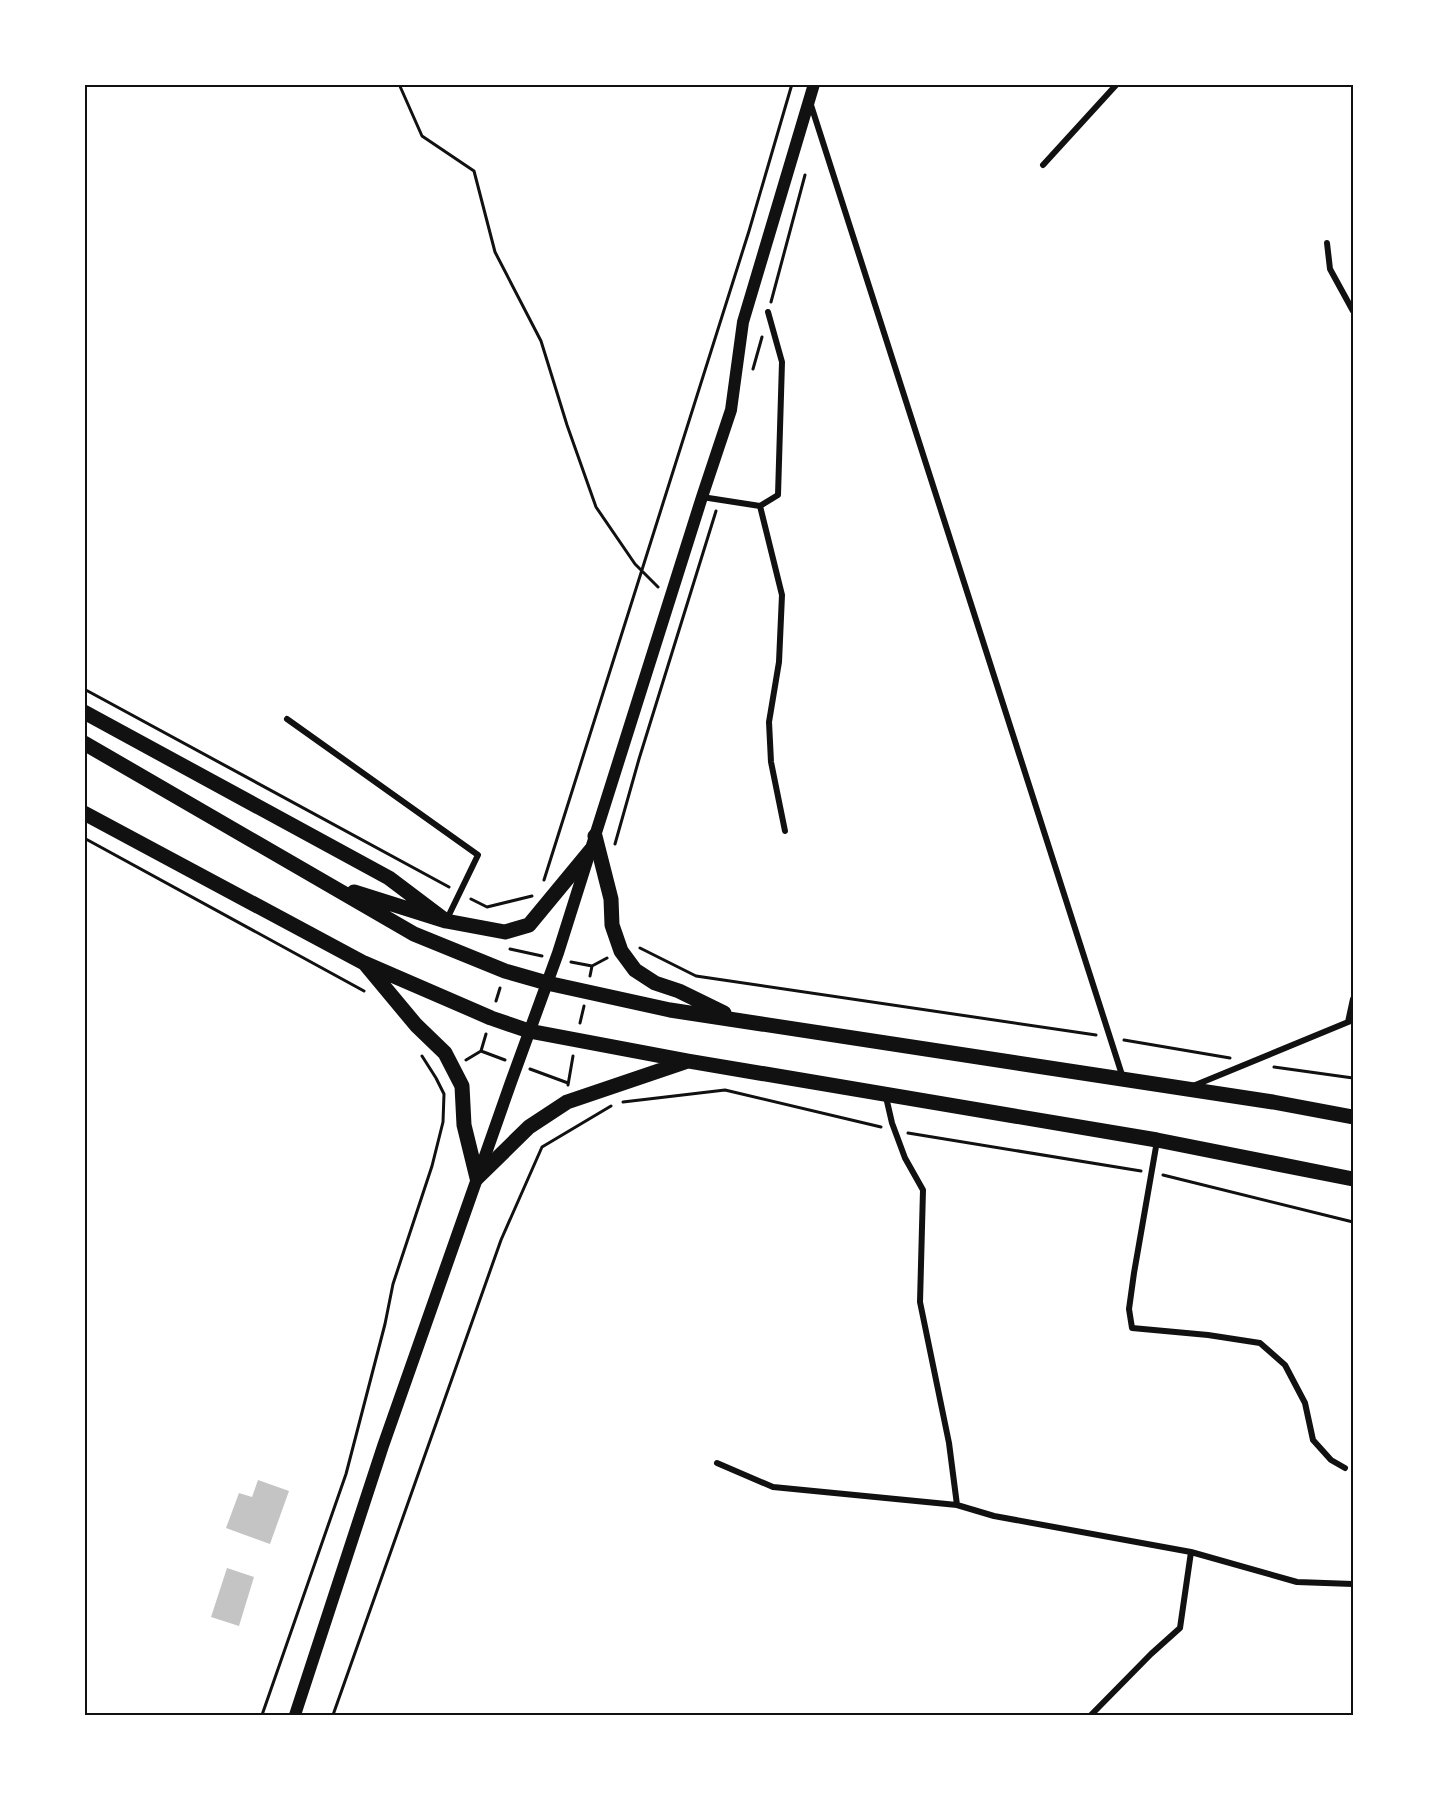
<svg xmlns="http://www.w3.org/2000/svg" width="1437" height="1799" font-family="'Open Sans',sans-serif">
	<style>
		.building { fill: #c4c4c4 }
		.lines { fill: none; stroke-linecap: round; stroke-linejoin: round }
		.path { stroke: #111; stroke-width: 3 }
		.minor { stroke: #111; stroke-width: 6 }
		.secondary { stroke: #111; stroke-width: 12 }
		.primary { stroke: #111; stroke-width: 15 }
		.neatline { fill: none; stroke: #111; stroke-width: 2 }
	</style>
	<rect width="100%" height="100%" fill="#fff"/>
	<path class="building" d="M258 1480 289 1491 270 1544 226 1528 239 1493 252 1497Z
		M227 1568 254 1577 239 1626 211 1617Z"/>
	<g class="lines">
		<path class="path" d="M399 84 422 136 474 171 495 252 541 341 567 425 596 507 635 564 658 587
			M771 302 805 175
			M753 369 762 337
			M84 689 449 887
			M84 838 364 991
			M615 844 639 759 716 511
			M544 880 749 231 792 84
			M471 899 487 907 532 896
			M640 948 696 976 1096 1035
			M510 949 542 956
			M571 962 592 966 607 958
			M590 976 592 966
			M496 1001 500 988
			M580 1023 584 1006
			M1124 1040 1230 1058
			M481 1051 505 1060
			M466 1060 481 1051 486 1034
			M1274 1067 1353 1078
			M530 1069 568 1083
			M568 1085 573 1056
			M623 1102 725 1090 881 1127
			M908 1133 1141 1171
			M1163 1175 1353 1222
			M262 1715 346 1474 385 1324 393 1284 432 1166 443 1122 444 1094 436 1078 422 1056
			M333 1715 501 1240 542 1147 611 1106"/>
		<path class="minor" d="M810 102 1123 1078
			M1043 165 1117 84
			M1327 243 1330 269 1353 311
			M702 497 760 506 778 495 782 362 768 312
			M760 506 782 595 779 662 769 722 771 762 785 831
			M287 719 478 855 446 921
			M1348 1022 1353 999
			M1193 1086 1353 1020
			M886 1097 892 1123 905 1158 923 1190 920 1302 949 1443 957 1505
			M1157 1141 1134 1273 1129 1309 1132 1328 1208 1335 1260 1343 1285 1365 1305 1403 1313 1440 1331 1460 1345 1468
			M717 1463 773 1487 957 1505 994 1516 1191 1552 1297 1582 1353 1584
			M1091 1715 1151 1654 1180 1628 1191 1552"/>
		<path class="secondary" d="M295 1715 383 1446 511 1082 558 953 702 497 731 410 743 322 814 84"/>
		<path class="primary" d="M84 712 389 878 446 921
			M84 743 414 934 505 971 547 983 670 1010 1273 1102 1353 1117
			M84 813 364 963 491 1018 529 1031 688 1061 1157 1140 1353 1179
			M595 836 611 899 612 925 621 951 635 970 655 983 679 991 724 1013
			M354 892 446 921 505 932 529 925 591 850
			M366 965 416 1025 445 1053 462 1086 464 1125 477 1178
			M477 1178 529 1127 567 1102 685 1062"/>
	</g>
	<rect width="1437" height="1799" fill="none" stroke="#ffffff" stroke-width="171"/>
	<rect x="86" y="86" width="1266" height="1628" class="neatline"/>
</svg>
